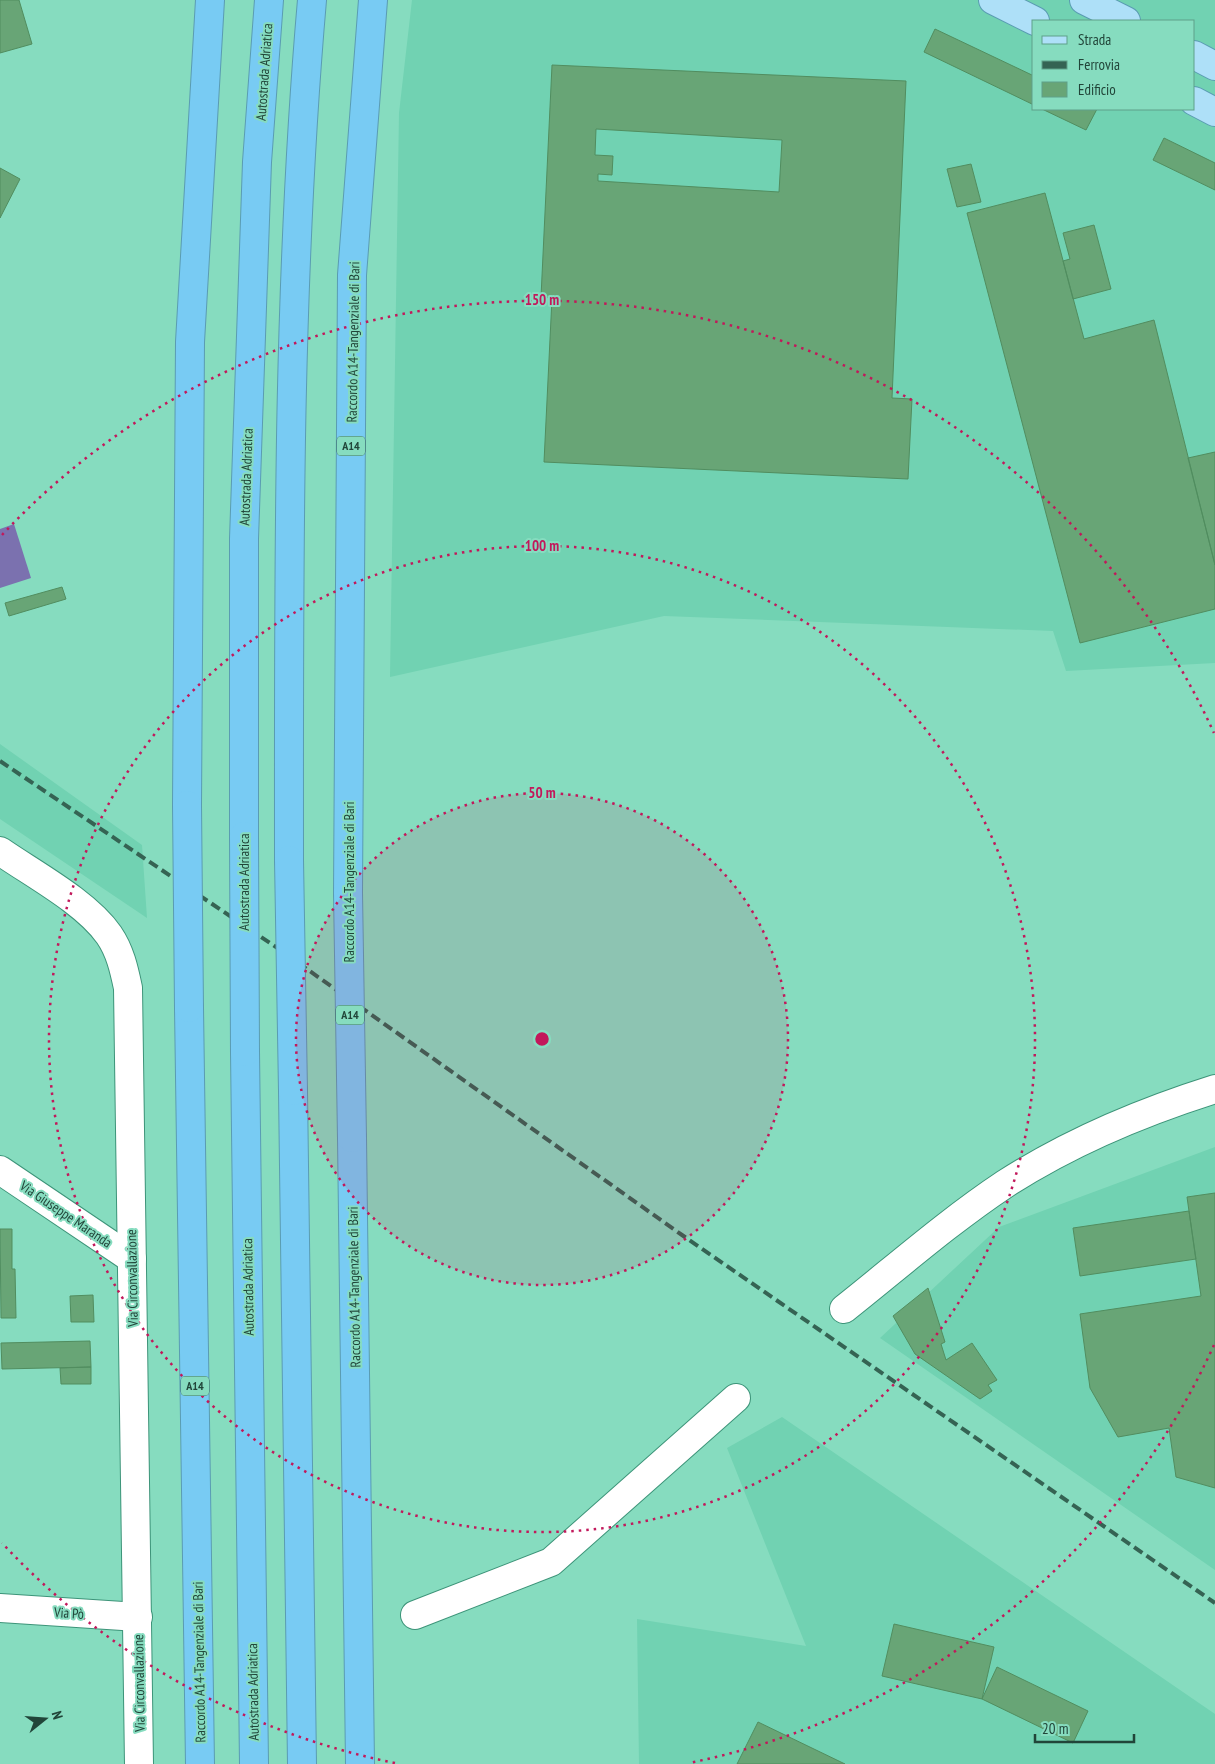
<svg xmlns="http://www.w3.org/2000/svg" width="1215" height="1764" font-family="'PT Sans Narrow',sans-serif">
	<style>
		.built { fill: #71d2b2; fill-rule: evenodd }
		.water { fill: #7b71af }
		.building { fill: #68a576; stroke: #518d5f; fill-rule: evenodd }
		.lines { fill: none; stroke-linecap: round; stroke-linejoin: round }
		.minor-casing { stroke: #3d9479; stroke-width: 30 }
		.tertiary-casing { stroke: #3d9479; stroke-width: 30 }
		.primary-casing { stroke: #5a9cb2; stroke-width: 30 }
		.motorway-casing { stroke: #5a9cb2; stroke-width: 30 }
		.minor { stroke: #fff; stroke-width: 28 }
		.tertiary { stroke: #fff; stroke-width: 28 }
		.primary { stroke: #aee0f8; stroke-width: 28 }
		.motorway { stroke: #78cbf3; stroke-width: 28 }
		.rail { stroke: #356353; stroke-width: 4; stroke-dasharray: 10 5; stroke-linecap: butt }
		.motorway-bridge-casing { stroke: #5a9cb2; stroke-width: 30; stroke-linecap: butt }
		.motorway-bridge { stroke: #78cbf3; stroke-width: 28 }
		.ring { fill: none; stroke: #c2185b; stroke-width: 2.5; stroke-dasharray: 2.5 5 }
		.labels { text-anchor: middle; stroke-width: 4; stroke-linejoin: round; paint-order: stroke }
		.shield { fill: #86dcbf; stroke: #3f7261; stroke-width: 1 }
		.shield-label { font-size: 12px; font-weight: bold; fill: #214539 }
		.street-label { font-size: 14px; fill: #214539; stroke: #86dcbf }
		.centre { fill: #c2185b; stroke: #86dcbf; stroke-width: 2.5 }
		.ring-label { font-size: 15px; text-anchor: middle; font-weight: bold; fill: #c2185b; stroke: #86dcbf; stroke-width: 4; stroke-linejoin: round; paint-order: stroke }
	</style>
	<rect width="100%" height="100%" fill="#86dcbf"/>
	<path class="built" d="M412 0H1215V663L1066 671 1053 631 664 616 390 677 399 113ZM1034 21H1194V109H1034Z
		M0 744 142 845 147 918 0 819Z
		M1215 1147V1570L880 1338 999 1227Z
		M782 1417 1215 1714V1764H639L637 1619 806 1646 727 1448Z"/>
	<path class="water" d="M14 524 31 578 0 588V529Z"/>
	<path class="building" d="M0 0H19L32 44 0 53Z
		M935 29 1034 76V105L924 52Z
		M552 65 906 81 892 398 912 399 908 479 544 462 552 298 541 297ZM596 129 782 140 779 192 598 181V174L612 175 613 156 595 155Z
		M1042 109H1097L1086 130Z
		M1164 138 1215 163V190L1153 160Z
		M971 164 981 202 957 207 947 169Z
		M0 168 20 179 0 218Z
		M1045 193 1084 339 1154 320 1215 565V609L1080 643 967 213Z
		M1094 225 1111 289 1073 299 1063 261 1070 259 1063 233Z
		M1215 452V565L1188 458Z
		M62 587 66 599 9 616 5 603Z
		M1215 1193V1488L1176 1477 1169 1428 1118 1437 1090 1388 1080 1314 1201 1296 1187 1197Z
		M1189 1211 1196 1259 1080 1276 1073 1228Z
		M0 1229H12V1269H15L16 1318H1Z
		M928 1288 945 1342 941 1344 946 1360 972 1343 997 1380 988 1385 992 1391 980 1399 915 1354 893 1316Z
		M93 1295 94 1322H71L70 1296Z
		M90 1341 91 1367 2 1369 1 1343Z
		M91 1367V1384H61L60 1368Z
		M894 1624 994 1647 982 1699 882 1676Z
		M997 1667 1088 1711 1073 1743 982 1699Z
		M758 1722 845 1764H737Z"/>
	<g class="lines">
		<g class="minor-casing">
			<path id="minor" d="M0 1170 132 1259
				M844 1309C897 1267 948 1222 1005 1184 1070 1142 1142 1112 1215 1089
				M0 1608 138 1617
				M415 1615 551 1562 736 1398"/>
		</g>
		<g class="tertiary-casing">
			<path id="tertiary" d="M0 851C33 874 86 902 109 935 120 951 124 969 128 988L139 1764"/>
		</g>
		<g class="primary-casing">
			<path id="primary" d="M993 0 1035 21
				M1084 0 1126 21
				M1194 55 1215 66
				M1194 101 1215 112"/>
		</g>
		<g class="motorway-casing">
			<path id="motorway" d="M187 805 190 342 210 0
				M244 836V539L257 162 269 0
				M289 860C289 574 287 286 312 0
				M348 893 352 275 373 0
				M189 1008 200 1764
				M245 1052 254 1764
				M293 1091 302 1764
				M352 1138 360 1764"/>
		</g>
		<use href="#minor" class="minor"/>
		<use href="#tertiary" class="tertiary"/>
		<use href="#primary" class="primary"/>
		<use href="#motorway" class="motorway"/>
		<path class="rail" d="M0 761 273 945 682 1235 1215 1603"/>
		<g class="motorway-bridge-casing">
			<path id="motorway-bridge" d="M187 805 189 1008
				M244 836 245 1052
				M289 860 293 1091
				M348 893 352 1138"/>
		</g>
		<use href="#motorway-bridge" class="motorway-bridge"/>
	</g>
	<circle cx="542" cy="1039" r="246" fill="#c2185b" fill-opacity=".12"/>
	<g class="ring">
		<circle cx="542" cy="1039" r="246"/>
		<circle cx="542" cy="1039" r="493"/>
		<path d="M1214 1345A739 739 0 0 1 689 1763M395 1763A739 739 0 0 1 2 1543M2 535A739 739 0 0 1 1214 733"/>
	</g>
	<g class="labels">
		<g class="shield">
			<rect x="337" y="436.5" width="28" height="19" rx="4"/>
			<rect x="336" y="1005.5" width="28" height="19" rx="4"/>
			<rect x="181" y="1376.5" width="28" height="19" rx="4"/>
		</g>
		<g class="shield-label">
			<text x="351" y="450">A14</text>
			<text x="350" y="1019">A14</text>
			<text x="195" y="1390">A14</text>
		</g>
		<g class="street-label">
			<text transform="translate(264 72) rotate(-86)" y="5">Autostrada Adriatica</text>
			<text transform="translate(353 342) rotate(-89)" y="5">Raccordo A14-Tangenziale di Bari</text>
			<text transform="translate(246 477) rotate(-88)" y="5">Autostrada Adriatica</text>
			<text transform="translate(244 882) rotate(-90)" y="5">Autostrada Adriatica</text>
			<text transform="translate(349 882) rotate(-90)" y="5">Raccordo A14-Tangenziale di Bari</text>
			<text transform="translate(66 1214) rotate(34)" y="5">Via Giuseppe Maranda</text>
			<text transform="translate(132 1278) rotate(-91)" y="5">Via Circonvallazione</text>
			<text transform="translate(248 1287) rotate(-91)" y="5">Autostrada Adriatica</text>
			<text transform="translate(354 1287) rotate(-91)" y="5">Raccordo A14-Tangenziale di Bari</text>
			<text transform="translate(69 1613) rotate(4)" y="5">Via Pò</text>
			<text transform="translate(199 1662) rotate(-91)" y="5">Raccordo A14-Tangenziale di Bari</text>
			<text transform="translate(139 1683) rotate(-91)" y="5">Via Circonvallazione</text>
			<text transform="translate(253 1692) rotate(-91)" y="5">Autostrada Adriatica</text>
		</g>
	</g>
	<circle cx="542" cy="1039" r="8" class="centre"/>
	<g class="ring-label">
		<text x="542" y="305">150 m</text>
		<text x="542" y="551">100 m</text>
		<text x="542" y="798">50 m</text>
	</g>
	<rect x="1032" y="20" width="162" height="90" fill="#86dcbf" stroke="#5ea089"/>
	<rect x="1042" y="36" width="25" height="8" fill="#aee0f8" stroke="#5ea089"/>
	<text x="1078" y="45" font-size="15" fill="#214539">Strada</text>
	<rect x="1042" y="61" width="25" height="8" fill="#356353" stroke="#5ea089"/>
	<text x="1078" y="70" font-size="15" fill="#214539">Ferrovia</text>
	<rect x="1042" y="82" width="25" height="15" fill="#68a576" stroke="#5ea089"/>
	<text x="1078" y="95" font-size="15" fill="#214539">Edificio</text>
	<g transform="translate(45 1719) rotate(73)" stroke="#86dcbf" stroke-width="4" paint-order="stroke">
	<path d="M0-4L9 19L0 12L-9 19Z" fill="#214539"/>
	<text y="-8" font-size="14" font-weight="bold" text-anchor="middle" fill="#214539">N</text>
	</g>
	<path d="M1035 1734v8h99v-8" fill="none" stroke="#214539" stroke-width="2.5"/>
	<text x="1042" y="1734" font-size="15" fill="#214539" stroke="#86dcbf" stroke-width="4" paint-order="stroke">20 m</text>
</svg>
